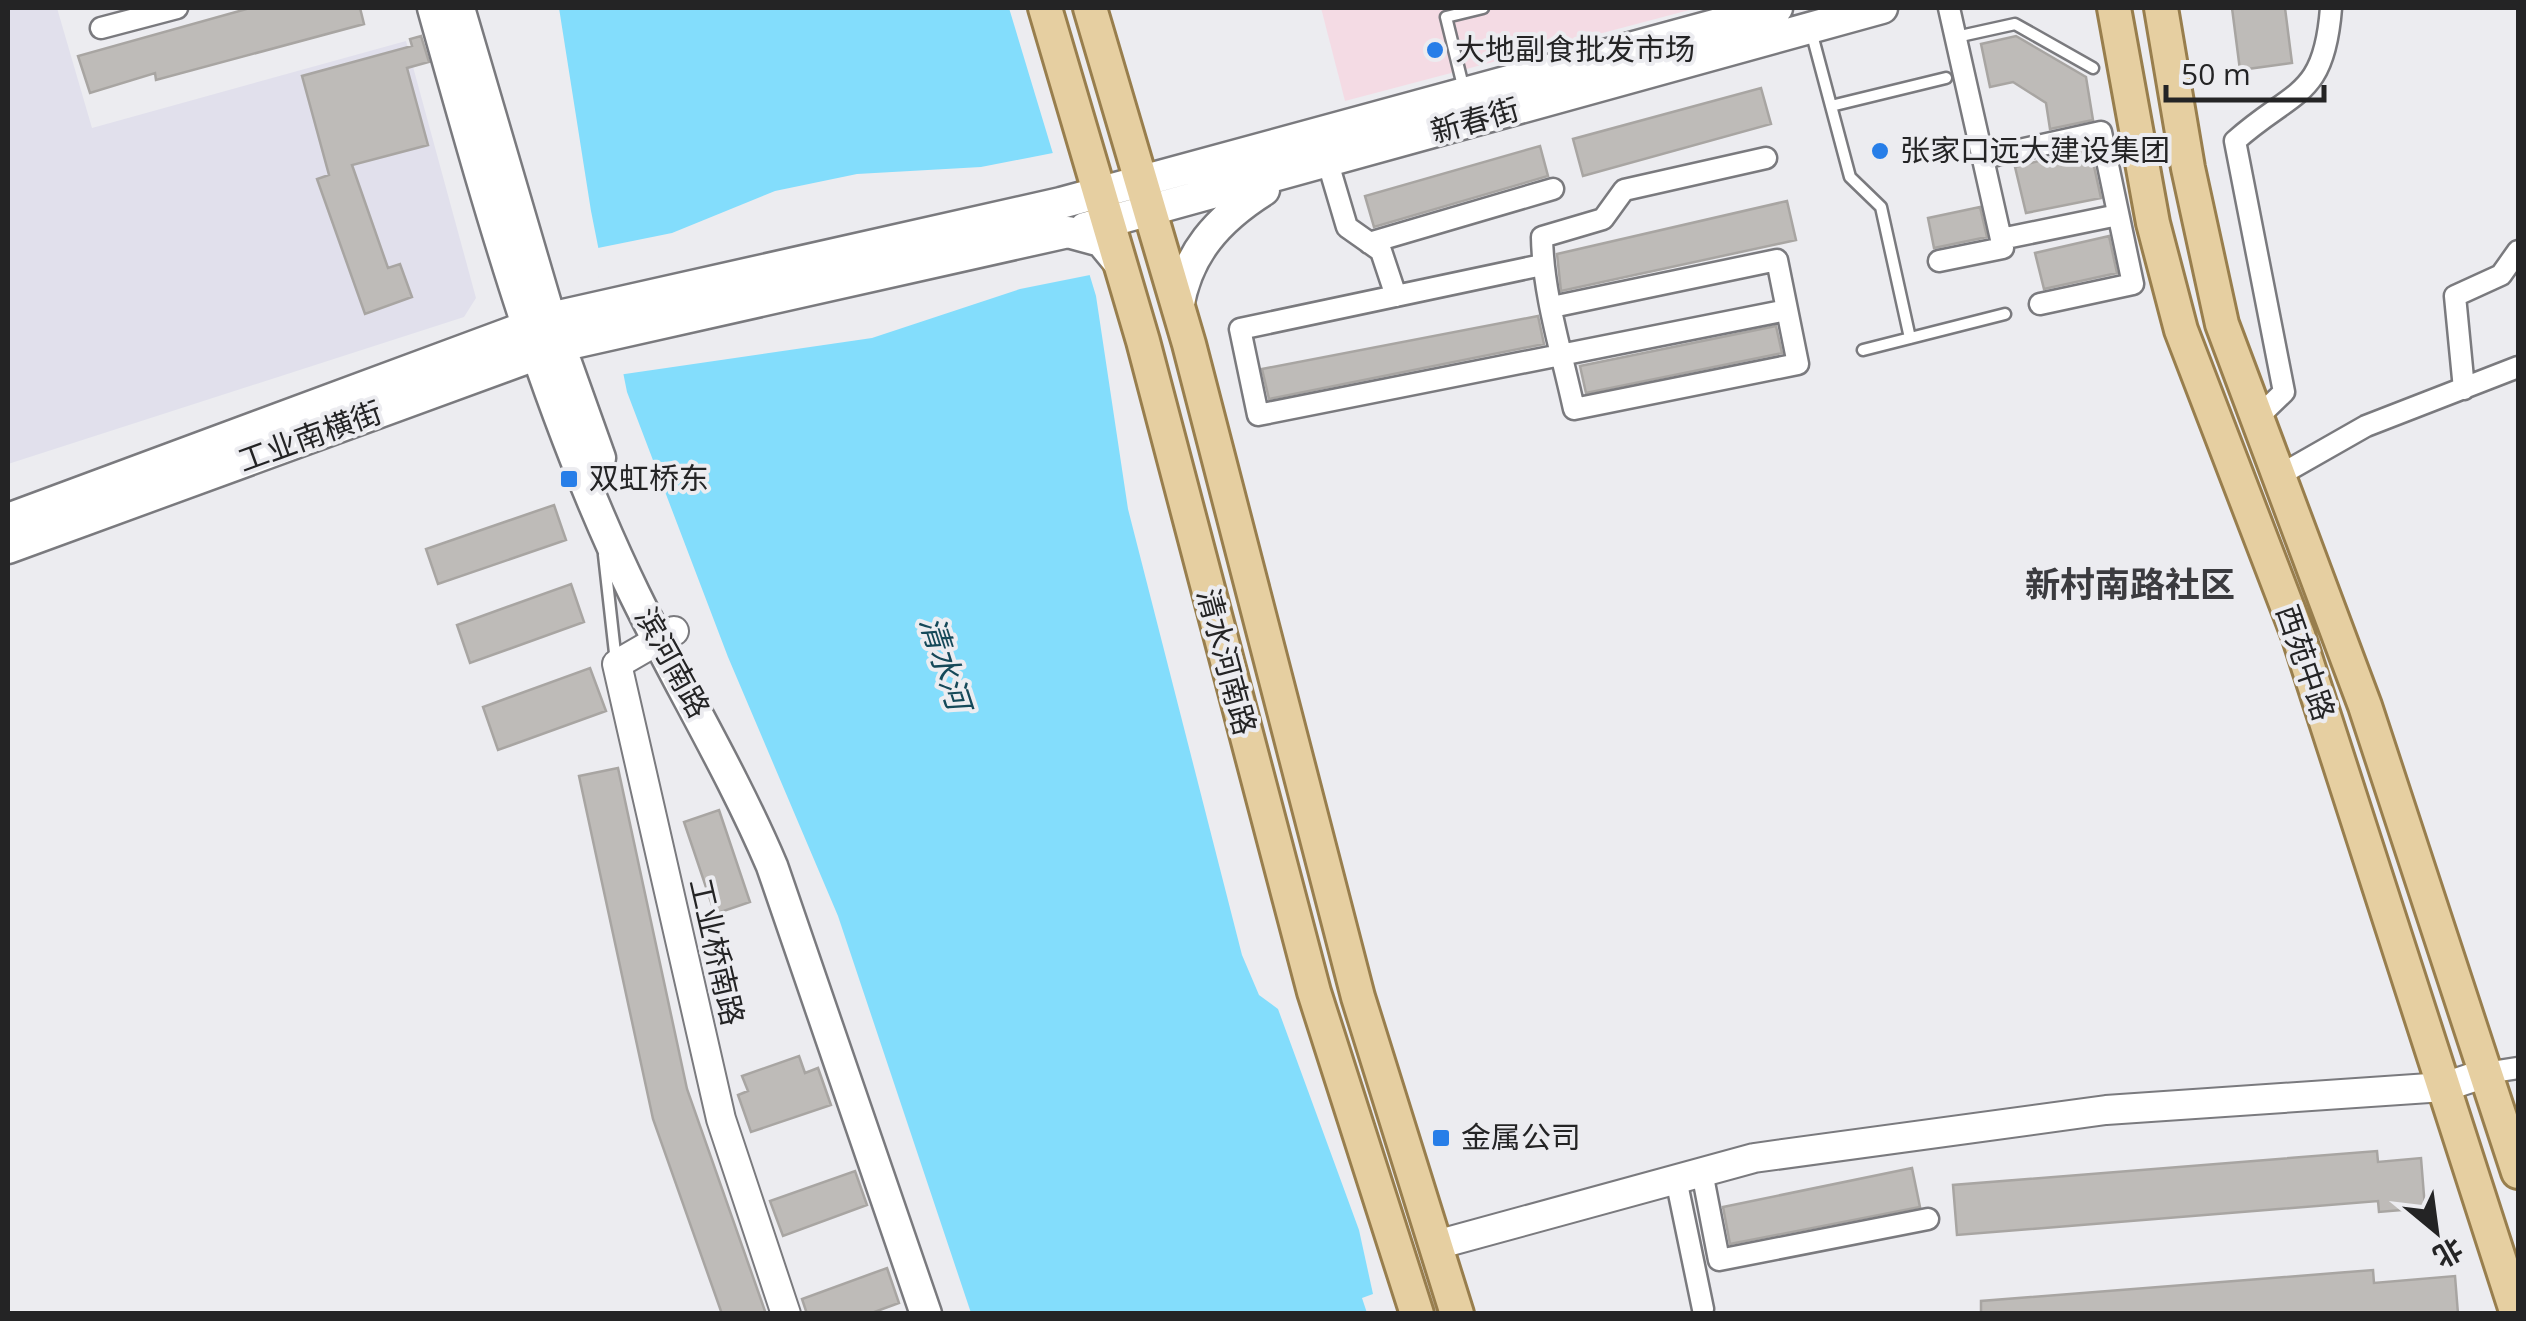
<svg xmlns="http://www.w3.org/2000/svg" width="2526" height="1321" font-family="'Open Sans','Noto Sans SC',sans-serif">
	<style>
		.commercial { fill: #f4dbe4 }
		.built { fill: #e1e0ec }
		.water { fill: #83ddfc }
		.pier { fill: #ececf0 }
		.building { fill: #bebbb8; stroke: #a8a5a2; stroke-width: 2.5 }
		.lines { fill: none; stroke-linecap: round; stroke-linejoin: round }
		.service-casing { stroke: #7a7a7e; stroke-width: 15 }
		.minor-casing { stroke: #7a7a7e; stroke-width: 25 }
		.tertiary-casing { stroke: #7a7a7e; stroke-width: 32 }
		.secondary-casing { stroke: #7a7a7e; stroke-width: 35 }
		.primary-casing { stroke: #987e4d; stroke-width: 38 }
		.service { stroke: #fff; stroke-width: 10 }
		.minor { stroke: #fff; stroke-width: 20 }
		.tertiary { stroke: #fff; stroke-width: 28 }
		.secondary { stroke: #fff; stroke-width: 30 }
		.primary { stroke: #e6cfa1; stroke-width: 32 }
		.poi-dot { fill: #277ee8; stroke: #ececf0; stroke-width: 4 }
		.labels { text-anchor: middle; stroke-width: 8; stroke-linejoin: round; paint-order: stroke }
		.poi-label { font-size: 30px; fill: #242425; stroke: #ececf0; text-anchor: start }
		.street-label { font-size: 30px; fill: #242425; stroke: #ececf0 }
		.water-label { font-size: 32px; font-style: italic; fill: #154959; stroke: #ececf0 }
		.quarter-label { font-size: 35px; font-weight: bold; fill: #3b3b3f; stroke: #ececf0 }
	</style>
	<rect width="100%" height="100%" fill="#ececf0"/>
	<path class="commercial" d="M1321 8H1697L1345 101Z"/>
	<path class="built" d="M8 8H57L92 128 406 41 476 298 464 317 8 464Z"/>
	<path class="water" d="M559 8H1009L1096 296 1128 509 1242 955 1259 995 1278 1009 1359 1230 1373 1294 1362 1298 1367 1313H971L838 916 728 657 627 392 591 211Z"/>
	<path class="pier" d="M1058 152 1095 274 1020 289 872 338 618 375 593 249 672 233 775 191 857 174 981 167Z"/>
	<path class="building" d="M250 8H360L364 24 156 80 155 73 90 93 78 56Z
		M2232 8H2285L2292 63 2240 70Z
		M421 36 429 62 407 68 428 145 352 165 388 268 400 264 412 297 365 314 317 179 329 175 302 76 412 46 410 39Z
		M2016 36 2086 77 2093 120 2050 129 2046 103 2013 82 1990 87 1981 44Z
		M1761 88 1771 124 1583 176 1573 139Z
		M1540 146 1548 176 1374 227 1365 196Z
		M2090 148 2101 198 2026 213 2015 167Z
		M1787 201 1796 240 1561 291 1557 254Z
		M1980 207 1987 237 1934 248 1928 218Z
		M2109 236 2117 273 2044 289 2035 253Z
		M1538 316 1544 344 1269 399 1262 369Z
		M1776 326 1782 353 1586 393 1580 366Z
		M554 505 566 540 438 584 426 549Z
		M571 584 584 622 470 663 457 625Z
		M590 668 606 711 498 750 483 707Z
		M618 768 687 1089 766 1314H722L653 1119 579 776Z
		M719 810 750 902 715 914 684 822Z
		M799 1056 805 1073 818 1068 831 1105 751 1132 738 1095 748 1091 742 1076Z
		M2377 1151 2378 1162 2421 1158 2425 1208 2379 1212 2378 1201 1957 1235 1953 1185Z
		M1912 1168 1920 1207 1730 1244 1723 1207Z
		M855 1171 867 1205 783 1236 770 1201Z
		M887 1268 899 1303 869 1314H807L802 1299Z
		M2373 1270 2374 1283 2455 1276 2458 1314H1981V1301Z"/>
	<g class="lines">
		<g class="service-casing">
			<path id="service" d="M1811 31 1850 177 1881 207 1910 338
				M1956 37 2015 24 2093 68
				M1464 90 1446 17 1483 8
				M1831 106 1946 78
				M1863 350 2005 314
				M604 555 616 662"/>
		</g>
		<g class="minor-casing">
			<path id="minor" d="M1949 8 2001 239 2118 215
				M101 28 177 8
				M1983 158 2101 132 2133 284 2040 304
				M1328 163 1347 227 1381 251 1396 296
				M1369 243 1553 189
				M1939 261 2003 248 2001 239
				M1542 265 1240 329 1258 415 1787 310
				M1552 307 1777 260 1798 364 1574 409C1562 353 1543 295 1542 237L1603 219 1624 190 1766 158
				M2464 389 2455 296 2501 275 2518 251
				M2258 417 2284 392 2235 141C2293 89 2324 99 2331 8
				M2280 475 2366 426 2518 367
				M2486 1073 2518 1068
				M1702 1172 1719 1260 1928 1219
				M1676 1179 1703 1309"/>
		</g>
		<g class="tertiary-casing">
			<path id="tertiary" d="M674 631 617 664 721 1119 786 1314
				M1436 1245 1754 1158 2106 1110 2444 1087 2486 1073"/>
		</g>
		<g class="secondary-casing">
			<path id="secondary" d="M433 8C489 207 544 408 635 595 680 687 732 772 772 866L926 1314
				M459 8 550 318 600 458
				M1085 228 1882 8
				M1178 308C1187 253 1218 219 1264 190
				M8 519 550 318 1061 203 1777 8
				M8 548 560 346 1068 232 1101 241 1120 264"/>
		</g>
		<g class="primary-casing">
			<path id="primary" d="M1045 8 1143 341 1314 992 1417 1314
				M1090 8 1189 344 1358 997 1457 1314
				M2114 8 2153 223 2181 330 2298 635 2517 1314
				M2161 8 2188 168 2222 324 2365 706 2518 1172"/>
		</g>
		<use href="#service" class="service"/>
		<use href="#minor" class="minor"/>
		<use href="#tertiary" class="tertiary"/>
		<use href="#secondary" class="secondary"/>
		<use href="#primary" class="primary"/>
	</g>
	<g class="poi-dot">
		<circle cx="1435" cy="50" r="10"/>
		<circle cx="1880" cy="151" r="10"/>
		<rect x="559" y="469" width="20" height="20" rx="5"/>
		<rect x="1431" y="1128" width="20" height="20" rx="5"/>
	</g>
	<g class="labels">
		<g class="poi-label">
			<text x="1455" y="60">大地副食批发市场</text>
			<text x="1900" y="161">张家口远大建设集团</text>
			<text x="589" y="489">双虹桥东</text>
			<text x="1461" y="1148">金属公司</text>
		</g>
		<g class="street-label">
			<text transform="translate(1475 121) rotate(-16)" y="10">新春街</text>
			<text transform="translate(310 437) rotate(-20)" y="10">工业南横街</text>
			<text transform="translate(1226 662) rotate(75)" y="10">清水河南路</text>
			<text transform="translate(672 663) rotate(61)" y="10">滨河南路</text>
			<text transform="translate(2305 663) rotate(71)" y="10">西苑中路</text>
			<text transform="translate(716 952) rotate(77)" y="10">工业桥南路</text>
		</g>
		<g class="water-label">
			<text transform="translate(945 663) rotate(72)" y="11">清水河</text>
		</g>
		<g class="quarter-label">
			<text x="2130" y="597">新村南路社区</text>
		</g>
	</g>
	<rect width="2526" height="1321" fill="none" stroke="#242425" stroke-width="20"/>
	<g transform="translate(2436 1231) rotate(151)" stroke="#ececf0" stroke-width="8" paint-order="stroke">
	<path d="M0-8L18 38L0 25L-18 38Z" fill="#242425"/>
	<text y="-15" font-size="28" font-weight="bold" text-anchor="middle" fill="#242425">北</text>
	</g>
	<path d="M2166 85v15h158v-15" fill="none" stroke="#242425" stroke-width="5"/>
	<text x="2181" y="85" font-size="30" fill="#242425" stroke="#ececf0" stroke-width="8" paint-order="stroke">50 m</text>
</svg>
